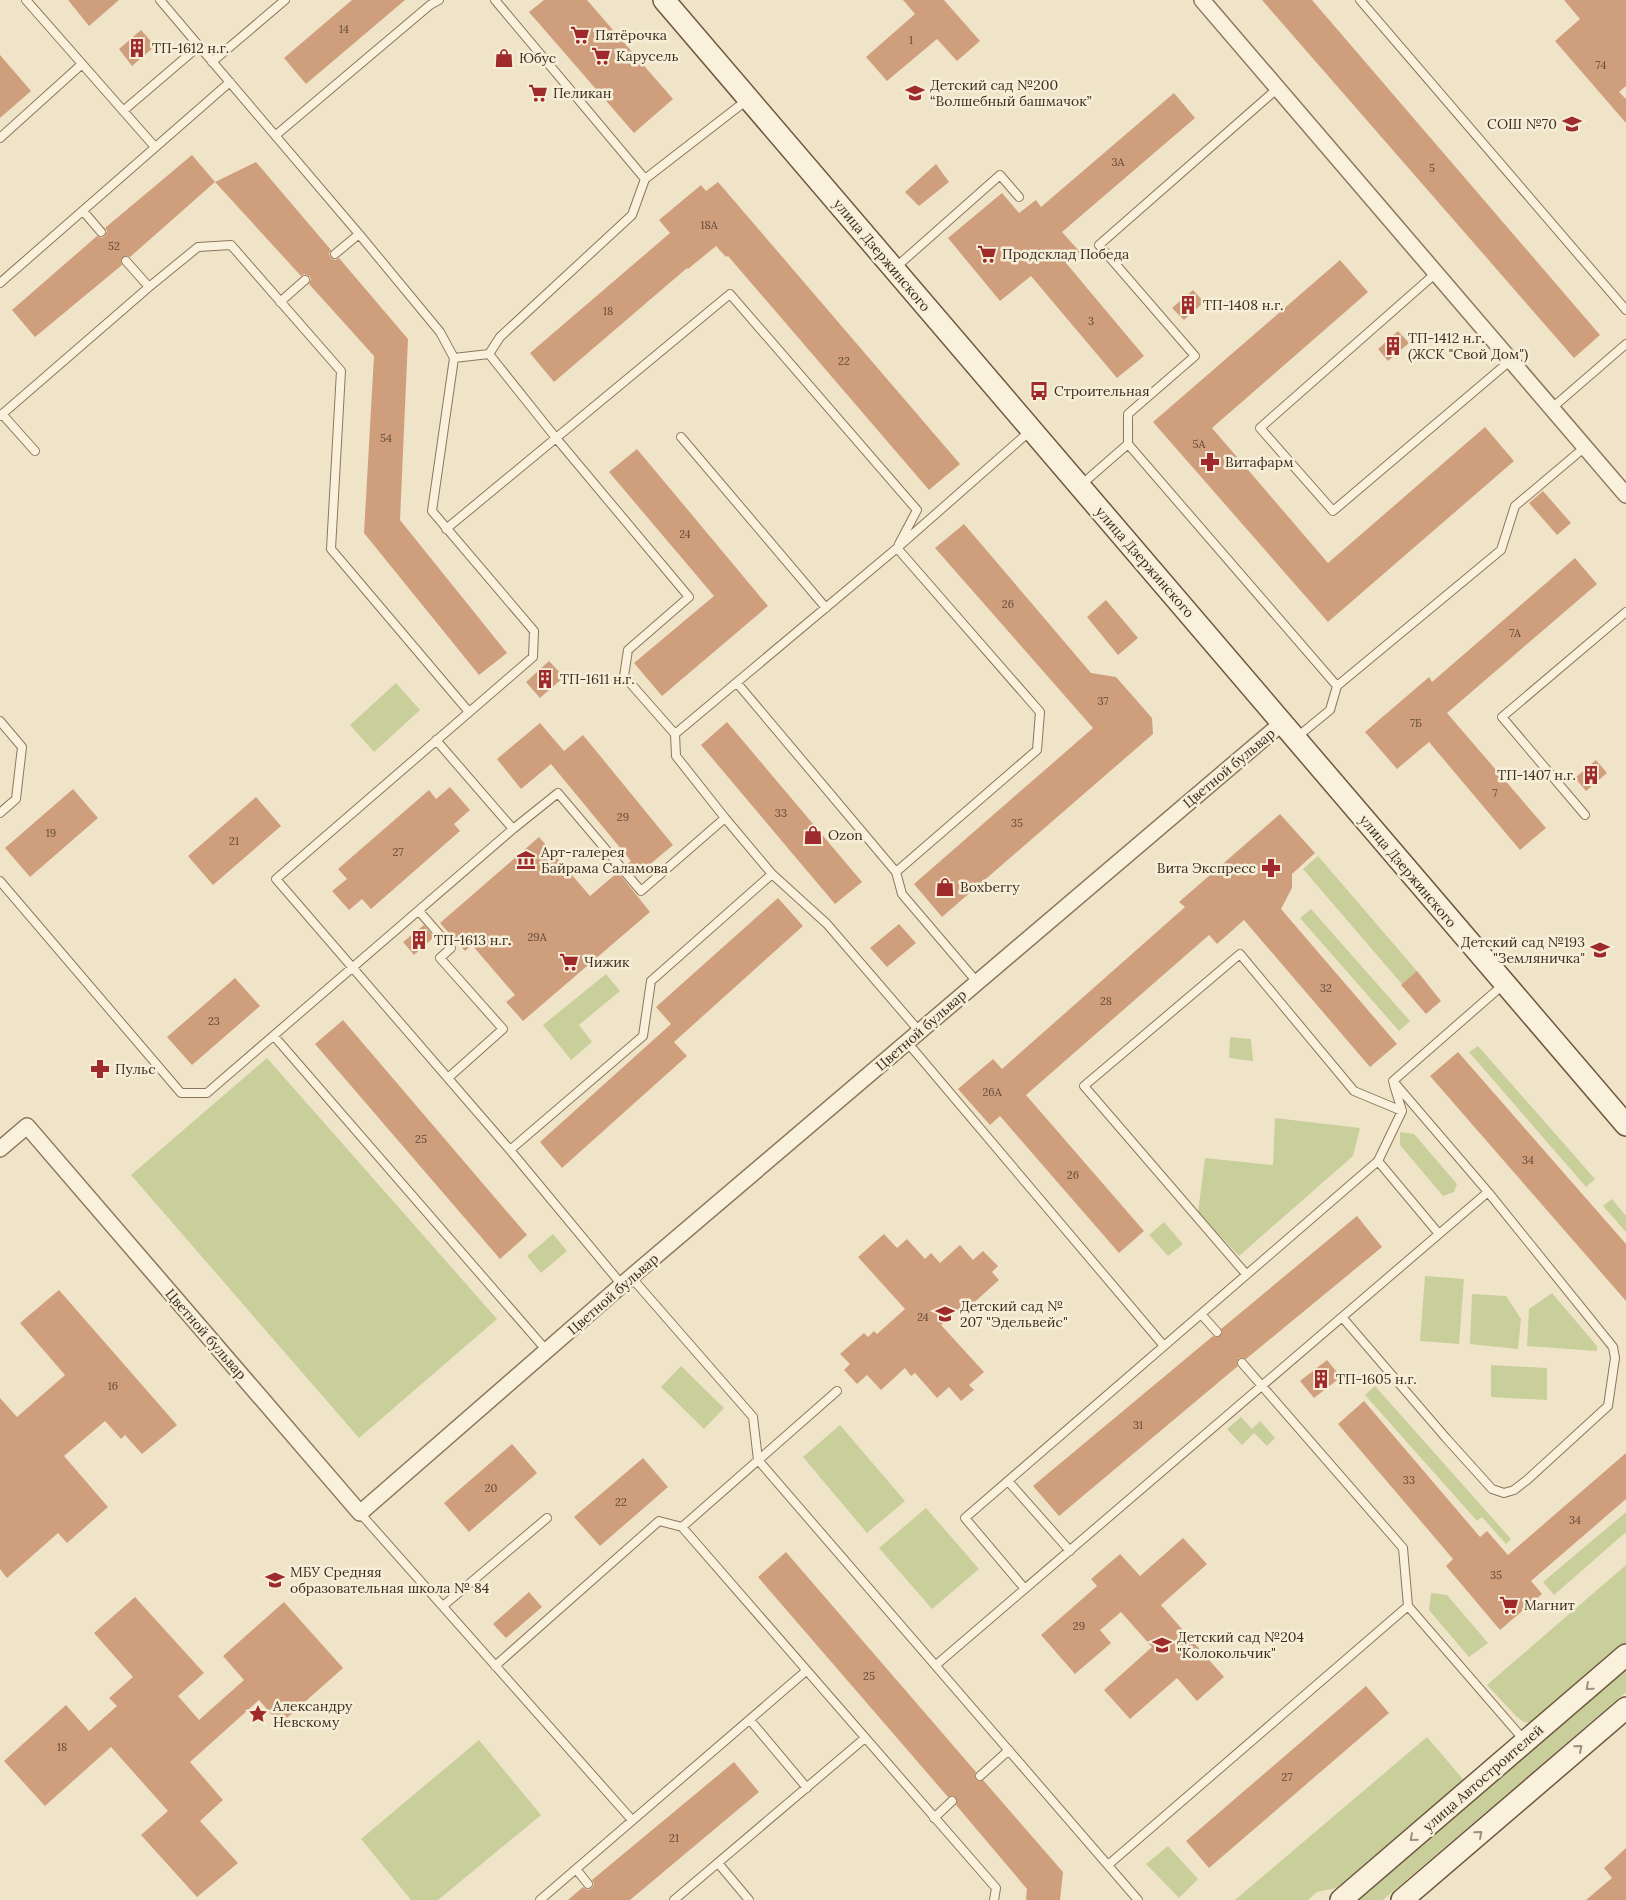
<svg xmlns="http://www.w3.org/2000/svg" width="1626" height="1900" font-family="Lora,serif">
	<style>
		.green { fill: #c9cf9b }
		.building { fill: #cf9f7d }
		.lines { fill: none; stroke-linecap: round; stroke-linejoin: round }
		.lane-casing { stroke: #8d765c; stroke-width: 10 }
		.street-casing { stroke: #8d765c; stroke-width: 18 }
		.secondary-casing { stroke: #6f573f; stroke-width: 24 }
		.lane { stroke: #faf1dc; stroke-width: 8 }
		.street { stroke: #faf1dc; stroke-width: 15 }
		.secondary { stroke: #faf1dc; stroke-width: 21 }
		.oneway { stroke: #9c907e }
		.labels { text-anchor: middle; stroke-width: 5; stroke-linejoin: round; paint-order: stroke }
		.number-label { font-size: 11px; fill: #624a37 }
		.poi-label { font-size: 14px; fill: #3d2e20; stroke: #f7eed8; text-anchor: start }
		.street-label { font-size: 14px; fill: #3d2e20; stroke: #f7eed8 }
	</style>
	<rect width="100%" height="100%" fill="#f0e4c8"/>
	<path class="green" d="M396 683 420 710 374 752 350 725Z
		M1318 856 1422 977 1407 990 1303 869Z
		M1311 909 1410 1021 1399 1031 1300 918Z
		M606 974 620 991 579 1025 592 1042 571 1060 543 1025Z
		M1230 1037 1251 1039 1253 1061 1229 1058Z
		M1478 1046 1595 1179 1586 1187 1469 1052Z
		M267 1058 497 1319 359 1438 131 1175Z
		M1275 1118 1360 1128 1353 1156 1239 1256 1198 1212 1205 1158 1273 1165Z
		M1400 1132 1414 1134 1457 1184 1454 1192 1443 1196 1400 1145Z
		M1612 1199 1626 1216V1232L1603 1206Z
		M1164 1222 1183 1244 1168 1256 1149 1235Z
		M553 1234 567 1251 541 1273 527 1256Z
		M1425 1276 1464 1279 1459 1344 1420 1341Z
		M1552 1293 1597 1346V1351L1527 1346 1529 1309Z
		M1472 1294 1506 1296 1521 1319 1518 1349 1470 1344Z
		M1491 1365 1547 1368V1400L1491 1397Z
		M681 1366 724 1408 704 1429 661 1387Z
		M1375 1386 1511 1539 1506 1544 1482 1517 1477 1521 1365 1395Z
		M1241 1417 1252 1429 1260 1421 1275 1438 1267 1446 1254 1433 1242 1445 1227 1429Z
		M840 1425 905 1501 867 1533 803 1457Z
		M926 1508 979 1569 932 1609 879 1548Z
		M1626 1512V1532L1554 1595 1543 1582Z
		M1626 1565V1650L1533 1723 1524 1722 1516 1716 1487 1685Z
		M1431 1593 1447 1595 1488 1643 1469 1657 1429 1610Z
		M1626 1668V1692L1383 1900H1355Z
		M1427 1737 1467 1784 1350 1885 1317 1892 1308 1900H1235Z
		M479 1740 541 1815 438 1900H411L361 1839Z
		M1168 1846 1198 1879 1179 1898 1146 1864Z"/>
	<path class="building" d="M68 0H119L89 26Z
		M352 0H405L306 84 284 58Z
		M544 0H587L673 99 634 133 529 12Z
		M903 0H944L980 41 957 61 937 39 887 81 866 57 915 14Z
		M1262 0H1312L1600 335 1574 358Z
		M1564 0H1626V86L1619 92 1626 99V123L1555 41 1580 19Z
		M141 30 155 46 132 66 119 49Z
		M0 55 31 91 0 118Z
		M1174 93 1195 118 1062 232 1080 252 1066 263 1144 356 1117 378 1031 276 1000 301 948 238 1002 193 1019 213 1036 200 1041 207Z
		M192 155 215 182 130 257 127 256 123 257 121 260 122 265 35 337 12 310 97 236 102 238 105 236 107 231 105 228Z
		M256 162 331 250 329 254 331 258 335 260 339 258 408 339 400 520 507 653 479 675 364 533 374 356 309 284 311 279 309 276 304 274 301 276 215 182Z
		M936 164 949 182 919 206 905 192Z
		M718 182 960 464 929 490 728 256 726 257 716 246 688 269 687 268 554 382 530 353 670 233 659 220 701 185 706 191Z
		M1340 260 1368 292 1212 428 1328 563 1485 427 1514 461 1328 622 1153 422Z
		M1193 290 1204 302 1184 320 1172 308Z
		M1398 331 1409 343 1388 361 1378 349Z
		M637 449 768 606 662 696 634 663 714 596 609 472Z
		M1543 491 1571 523 1557 535 1529 503Z
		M964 524 1091 673 1116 677 1152 718 1153 734 942 917 914 884 1093 728 935 548Z
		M1575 558 1597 584 1447 713 1546 828 1520 850 1429 742 1397 769 1365 732 1429 677 1432 682Z
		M1106 600 1138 638 1118 655 1087 617Z
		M549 661 564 677 540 698 526 682Z
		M727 722 862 882 835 904 701 745Z
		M540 723 564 751 583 735 673 845 636 876 626 865 631 861 551 764 521 789 497 759Z
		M1596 760 1607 773 1586 791 1575 778Z
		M450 787 470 810 454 824 460 831 371 909 362 899 349 910 332 891 347 879 338 869 429 790 436 799Z
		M73 789 98 818 30 877 5 848Z
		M256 797 281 826 213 885 188 856Z
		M1280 814 1315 853 1292 874V888L1281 909 1397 1044 1370 1067 1244 920 1217 944 1209 935 1026 1095 1144 1231 1119 1253 1000 1116 990 1125 958 1089 993 1059 1002 1069 1185 907 1179 902Z
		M539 837 590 896 618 872 650 912 523 1021 506 1002 515 995 472 945 465 951 440 923Z
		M778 898 803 926 674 1042 687 1056 562 1168 540 1142 671 1024 656 1007Z
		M899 924 916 943 887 967 870 948Z
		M424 925 434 937 414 955 403 942Z
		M1417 971 1441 1001 1426 1014 1401 985Z
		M235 978 260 1006 192 1065 167 1037Z
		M343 1020 527 1235 500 1259 315 1044Z
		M1458 1052 1626 1244V1301L1430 1076Z
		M1357 1216 1382 1247 1246 1359 1243 1358H1239L1237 1362 1238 1366 1059 1516 1033 1486 1213 1336 1216 1337 1220 1336 1222 1333 1221 1329Z
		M884 1234 897 1248 907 1239 925 1259 931 1253 940 1263 960 1245 973 1260 983 1251 998 1266 992 1272 999 1280 968 1308 965 1304 941 1325 984 1372 969 1385 974 1390 961 1401 949 1387 937 1398 915 1373 911 1376 905 1368 881 1390 867 1375 857 1384 844 1370 850 1364 840 1354 864 1333 868 1337 874 1331 877 1334 905 1309 858 1257Z
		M59 1290 177 1425 142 1454 125 1435 121 1439 105 1421 64 1456 108 1507 67 1543 58 1533 7 1578 0 1569V1398L17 1417 65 1375 20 1323Z
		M1327 1360 1341 1377 1314 1398 1300 1381Z
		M1364 1401 1480 1537 1487 1531 1508 1555 1626 1453V1499L1531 1581 1542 1594 1500 1630 1446 1566 1453 1559 1338 1424Z
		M512 1444 537 1473 469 1532 444 1503Z
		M643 1458 668 1487 600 1546 574 1517Z
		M1183 1538 1207 1564 1161 1605 1224 1677 1197 1701 1177 1678 1130 1719 1104 1690 1152 1647 1121 1612 1100 1630 1111 1643 1075 1674 1041 1635 1097 1586 1091 1579 1120 1554 1140 1576Z
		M786 1552 976 1772 975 1775 976 1779 979 1781 983 1780 1063 1872 1060 1900H1026L1027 1889 956 1805 957 1802 956 1798 953 1796 948 1797 758 1577Z
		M529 1592 542 1607 506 1638 493 1624Z
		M135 1597 204 1673 178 1696 199 1720 244 1680 223 1656 284 1602 343 1668 280 1724 259 1700 190 1762 223 1800 200 1821 238 1863 197 1897 141 1835 168 1811 111 1747 45 1806 4 1761 66 1705 89 1731 117 1706 109 1698 133 1677 94 1633Z
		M1366 1686 1389 1713 1209 1868 1186 1841Z
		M734 1762 759 1792 630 1900H568L583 1887 588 1890 592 1888 594 1884 592 1880Z
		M1626 1848V1900H1586L1612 1878 1604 1868Z"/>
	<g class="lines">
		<g class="lane-casing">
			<path id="lane" d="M26 0 155 147
				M160 0 199 46
				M495 0 645 179 747 100
				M1360 0 1626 310
				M212 62 285 0
				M1278 88 1099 245 1195 356 1128 414V444L1337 686
				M123 111 199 46 359 234 335 254
				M276 135 430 5 439 0
				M0 138 82 64
				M83 211 101 232
				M359 234 440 332 454 358 432 511 534 631 533 657 276 879 510 1150
				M126 261 149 287
				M895 268 1000 175 1019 197
				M1436 273 1260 428 1333 511 1511 360
				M0 283 230 82
				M280 302 305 280
				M489 354 556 438 689 597 628 650 624 676 675 734
				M489 354 500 337 632 215 645 179
				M454 358 489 354
				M1552 408 1626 344
				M2 414 35 451
				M0 416 149 287 198 247 231 245 341 371 331 549 469 712
				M681 437 826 608
				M1081 485 1128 444
				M446 529 730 294 917 510 899 544
				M737 683 896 872 902 894 977 982
				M0 721 22 747 16 799 0 813
				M1297 737 1330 710 1337 686 1501 550 1515 506 1585 447
				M436 740 513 829
				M1585 815 1502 717 1626 612
				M896 872 1037 750 1040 712 897 548
				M0 881 181 1093H207L513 829 558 793 641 891 725 818
				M419 911 451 948 440 958 503 1029 448 1078
				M920 1032 827 924 772 874 725 818 676 756 675 734 897 548 1030 431
				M274 1036 547 1351
				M907 1042 1164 1346
				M1393 1081 1504 984
				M1378 1161 1439 1234
				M1246 1274 1084 1086 1240 954 1354 1091 1402 1111
				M631 1277 753 1417 758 1460 1138 1900
				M622 1285 510 1150 643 1036 651 981 772 874
				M1201 1314 1217 1332
				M1342 1317 1446 1438 1492 1489 1504 1493 1514 1490 1527 1480 1608 1406 1615 1358 1613 1347 1488 1192 1393 1081
				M1008 1481 1070 1551
				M360 1513 632 1820
				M682 1527 837 1391
				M1025 1589 965 1518 1378 1161 1402 1111 1394 1085
				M443 1606 547 1518
				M1408 1606 1524 1740
				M936 1665 1488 1192
				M495 1666 659 1521 682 1527 996 1888 994 1900
				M750 1720 807 1788
				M980 1776 1009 1750
				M934 1818 952 1801
				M718 1863 749 1900
				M1108 1865 1408 1606 1403 1548 1242 1363
				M576 1869 588 1884
				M540 1900 806 1671
				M674 1900 865 1738"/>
		</g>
		<g class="street-casing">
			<path id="street" d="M1202 0 1626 495
				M0 1149 27 1126 360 1513 631 1277 1282 723"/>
		</g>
		<g class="secondary-casing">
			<path id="secondary" d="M664 0 1626 1125
				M1341 1900 1626 1655
				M1402 1900 1626 1708"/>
		</g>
		<use href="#lane" class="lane"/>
		<use href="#street" class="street"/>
		<use href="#secondary" class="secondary"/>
	</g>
	<defs><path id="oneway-chevron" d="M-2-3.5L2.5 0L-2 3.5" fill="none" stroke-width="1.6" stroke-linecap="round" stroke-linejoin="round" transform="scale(1.25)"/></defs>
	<g class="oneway">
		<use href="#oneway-chevron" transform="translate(1589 1687) rotate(139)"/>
		<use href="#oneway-chevron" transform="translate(1579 1748) rotate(-41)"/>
		<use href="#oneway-chevron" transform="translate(1479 1834) rotate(-41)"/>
		<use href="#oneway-chevron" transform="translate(1413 1838) rotate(139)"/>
	</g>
	<defs>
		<g id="supermarket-bare" transform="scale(1.5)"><path d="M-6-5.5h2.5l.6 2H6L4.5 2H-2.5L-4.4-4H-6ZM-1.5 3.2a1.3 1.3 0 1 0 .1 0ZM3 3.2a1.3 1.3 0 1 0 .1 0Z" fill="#9e2a2b" stroke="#f7eed8" stroke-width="2.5" paint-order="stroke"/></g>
		<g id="building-bare" transform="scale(1.5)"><path d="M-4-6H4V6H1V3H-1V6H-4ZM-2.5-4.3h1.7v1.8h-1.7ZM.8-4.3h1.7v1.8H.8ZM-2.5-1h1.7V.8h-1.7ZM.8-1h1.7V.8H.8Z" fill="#9e2a2b" stroke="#f7eed8" stroke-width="2.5" paint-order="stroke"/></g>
		<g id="shop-bare" transform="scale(1.5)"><path d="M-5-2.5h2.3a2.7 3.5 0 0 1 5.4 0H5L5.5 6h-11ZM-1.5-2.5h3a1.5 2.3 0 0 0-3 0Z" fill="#9e2a2b" stroke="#f7eed8" stroke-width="2.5" paint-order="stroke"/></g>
		<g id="school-bare" transform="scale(1.5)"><path d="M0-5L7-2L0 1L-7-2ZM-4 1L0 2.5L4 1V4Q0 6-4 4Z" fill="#9e2a2b" stroke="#f7eed8" stroke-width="2.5" paint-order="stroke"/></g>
		<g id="bus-bare" transform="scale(1.5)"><path d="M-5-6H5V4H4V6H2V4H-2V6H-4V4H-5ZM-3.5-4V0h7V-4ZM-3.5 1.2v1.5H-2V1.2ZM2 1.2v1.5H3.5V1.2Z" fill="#9e2a2b" stroke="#f7eed8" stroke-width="2.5" paint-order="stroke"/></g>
		<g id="pharmacy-bare" transform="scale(1.5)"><path d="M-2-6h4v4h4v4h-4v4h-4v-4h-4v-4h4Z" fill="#9e2a2b" stroke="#f7eed8" stroke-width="2.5" paint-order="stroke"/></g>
		<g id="museum-bare" transform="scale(1.5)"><path d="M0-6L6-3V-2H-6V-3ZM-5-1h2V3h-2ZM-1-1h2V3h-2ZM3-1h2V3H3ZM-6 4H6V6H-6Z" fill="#9e2a2b" stroke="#f7eed8" stroke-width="2.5" paint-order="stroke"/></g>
		<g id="sight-bare" transform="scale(1.5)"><path d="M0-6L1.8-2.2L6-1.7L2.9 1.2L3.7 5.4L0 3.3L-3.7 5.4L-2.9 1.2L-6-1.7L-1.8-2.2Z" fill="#9e2a2b" stroke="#f7eed8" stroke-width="2.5" paint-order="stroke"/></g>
	</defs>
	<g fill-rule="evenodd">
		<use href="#supermarket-bare" x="580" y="35"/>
		<use href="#building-bare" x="137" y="48"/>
		<use href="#supermarket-bare" x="601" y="56"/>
		<use href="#shop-bare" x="504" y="58"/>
		<use href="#supermarket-bare" x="538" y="93"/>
		<use href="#school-bare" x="915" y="93"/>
		<use href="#school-bare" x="1572" y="124"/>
		<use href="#supermarket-bare" x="987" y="254"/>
		<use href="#building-bare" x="1188" y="305"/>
		<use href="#building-bare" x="1393" y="346"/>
		<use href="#bus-bare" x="1039" y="391"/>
		<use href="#pharmacy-bare" x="1210" y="462"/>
		<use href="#building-bare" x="545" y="679"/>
		<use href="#building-bare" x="1591" y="775"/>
		<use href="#shop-bare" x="813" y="835"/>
		<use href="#museum-bare" x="526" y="860"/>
		<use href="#pharmacy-bare" x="1271" y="868"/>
		<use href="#shop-bare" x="945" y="887"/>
		<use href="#building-bare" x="419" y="940"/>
		<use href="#school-bare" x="1600" y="950"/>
		<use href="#supermarket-bare" x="569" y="962"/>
		<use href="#pharmacy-bare" x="100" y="1069"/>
		<use href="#school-bare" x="945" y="1314"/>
		<use href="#building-bare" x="1321" y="1379"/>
		<use href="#school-bare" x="275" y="1580"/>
		<use href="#supermarket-bare" x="1509" y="1605"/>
		<use href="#school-bare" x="1162" y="1645"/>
		<use href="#sight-bare" x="258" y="1714"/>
	</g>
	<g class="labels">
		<g class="number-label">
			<text x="344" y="33">14</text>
			<text x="911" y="44">1</text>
			<text x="1601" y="69">74</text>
			<text x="1118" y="166">3А</text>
			<text x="1432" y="172">5</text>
			<text x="709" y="229">18А</text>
			<text x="114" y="250">52</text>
			<text x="608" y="315">18</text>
			<text x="1091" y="325">3</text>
			<text x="844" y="365">22</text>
			<text x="386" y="442">54</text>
			<text x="1199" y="448">5А</text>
			<text x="685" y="538">24</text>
			<text x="1008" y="608">26</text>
			<text x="1515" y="637">7А</text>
			<text x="1103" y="705">37</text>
			<text x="1416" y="727">7Б</text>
			<text x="1495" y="797">7</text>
			<text x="781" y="817">33</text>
			<text x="623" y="821">29</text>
			<text x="1017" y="827">35</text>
			<text x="51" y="837">19</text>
			<text x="234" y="845">21</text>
			<text x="398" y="856">27</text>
			<text x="537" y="941">29А</text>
			<text x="1326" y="992">32</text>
			<text x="1106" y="1005">28</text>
			<text x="214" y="1025">23</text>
			<text x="992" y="1096">26А</text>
			<text x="421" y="1143">25</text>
			<text x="1528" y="1164">34</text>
			<text x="1073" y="1179">26</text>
			<text x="923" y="1321">24</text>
			<text x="113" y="1390">16</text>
			<text x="1138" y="1429">31</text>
			<text x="1409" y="1484">33</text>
			<text x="491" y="1492">20</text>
			<text x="621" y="1506">22</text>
			<text x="1575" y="1524">34</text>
			<text x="1496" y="1579">35</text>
			<text x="1079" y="1630">29</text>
			<text x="869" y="1680">25</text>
			<text x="62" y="1751">18</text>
			<text x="1287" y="1781">27</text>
			<text x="674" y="1842">21</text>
		</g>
		<g class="poi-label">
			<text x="595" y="40">Пятёрочка</text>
			<text x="152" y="53">ТП-1612 н.г.</text>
			<text x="616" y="61">Карусель</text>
			<text x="519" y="63">Юбус</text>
			<text x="930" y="90">Детский сад №200<tspan x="930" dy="16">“Волшебный башмачок”</tspan></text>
			<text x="553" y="98">Пеликан</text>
			<text x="1557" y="129" text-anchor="end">СОШ №70</text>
			<text x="1002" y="259">Продсклад Победа</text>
			<text x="1203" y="310">ТП-1408 н.г.</text>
			<text x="1408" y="343">ТП-1412 н.г.<tspan x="1408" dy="16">(ЖСК "Свой Дом")</tspan></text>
			<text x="1054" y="396">Строительная</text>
			<text x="1225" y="467">Витафарм</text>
			<text x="560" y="684">ТП-1611 н.г.</text>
			<text x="1576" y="780" text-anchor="end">ТП-1407 н.г.</text>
			<text x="828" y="840">Ozon</text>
			<text x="541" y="857">Арт-галерея<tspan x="541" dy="16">Байрама Саламова</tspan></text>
			<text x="1256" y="873" text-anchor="end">Вита Экспресс</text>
			<text x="960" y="892">Boxberry</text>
			<text x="434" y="945">ТП-1613 н.г.</text>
			<text x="1585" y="947" text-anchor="end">Детский сад №193<tspan x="1585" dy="16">"Земляничка"</tspan></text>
			<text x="584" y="967">Чижик</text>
			<text x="115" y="1074">Пульс</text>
			<text x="960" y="1311">Детский сад №<tspan x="960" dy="16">207 "Эдельвейс"</tspan></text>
			<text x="1336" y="1384">ТП-1605 н.г.</text>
			<text x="290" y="1577">МБУ Средняя<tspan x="290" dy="16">образовательная школа № 84</tspan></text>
			<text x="1524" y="1610">Магнит</text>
			<text x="1177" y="1642">Детский сад №204<tspan x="1177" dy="16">"Колокольчик"</tspan></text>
			<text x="273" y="1711">Александру<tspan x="273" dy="16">Невскому</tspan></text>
		</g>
		<g class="street-label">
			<text transform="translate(882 255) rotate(50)" y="5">улица Дзержинского</text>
			<text transform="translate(1145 562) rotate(49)" y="5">улица Дзержинского</text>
			<text transform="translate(1229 768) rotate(-40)" y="5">Цветной бульвар</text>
			<text transform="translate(1408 871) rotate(50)" y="5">улица Дзержинского</text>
			<text transform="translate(921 1030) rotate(-41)" y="5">Цветной бульвар</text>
			<text transform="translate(613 1294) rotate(-41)" y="5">Цветной бульвар</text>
			<text transform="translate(206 1334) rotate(49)" y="5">Цветной бульвар</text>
			<text transform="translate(1483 1778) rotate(-41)" y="5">улица Автостроителей</text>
		</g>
	</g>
</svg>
